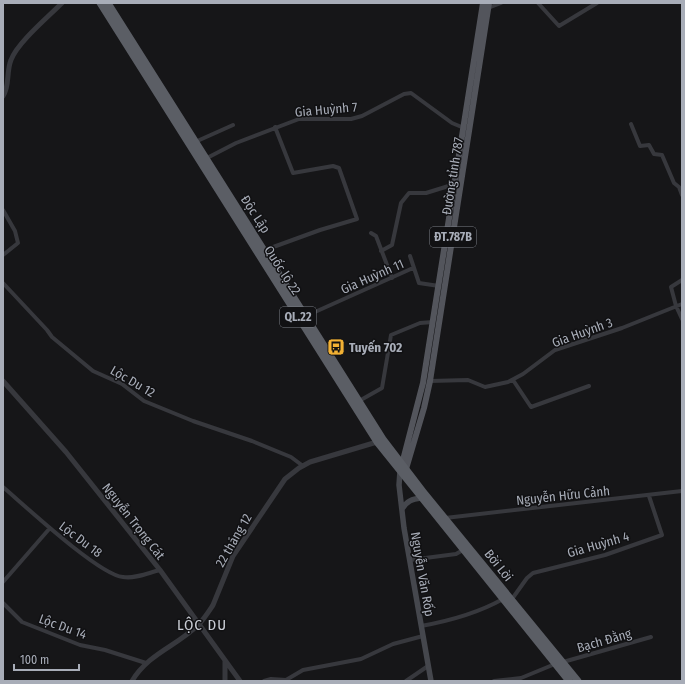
<svg xmlns="http://www.w3.org/2000/svg" width="685" height="684" font-family="'Fira Sans Condensed',sans-serif">
	<style>
		.lines { fill: none; stroke-linecap: round; stroke-linejoin: round }
		.minor { stroke: #37383d; stroke-width: 4 }
		.tertiary { stroke: #37383d; stroke-width: 5 }
		.secondary { stroke: #45474d; stroke-width: 5.5 }
		.primary { stroke: #53555c; stroke-width: 6 }
		.trunk { stroke: #5b5e65; stroke-width: 7 }
		.labels { text-anchor: middle; stroke-width: 3; stroke-linejoin: round; paint-order: stroke }
		.shield { fill: #111113; stroke: #7b7e86; stroke-width: 1 }
		.shield-label { font-size: 12px; font-weight: bold; fill: #a8adb8 }
		.street-label { font-size: 13px; fill: #a8adb8; stroke: #111113 }
		.poi-label { font-size: 13px; font-weight: bold; fill: #a8adb8; stroke: #111113; text-anchor: start }
		.quarter-label { font-size: 15px; letter-spacing: 1px; fill: #c9ccd4; stroke: #111113 }
	</style>
	<rect width="100%" height="100%" fill="#161618"/>
	<g class="lines">
		<path class="minor" d="M538 3 559 26 597 3
			M488 8 501 3
			M631 124 640 146 649 145 654 154 662 155 674 183 679 187 682 195
			M195 142 233 125
			M205 159 236 143 299 119H351L362 116 404 94 411 93 452 123 464 128
			M3 210 15 231 18 243 3 255
			M371 233 376 236 392 278
			M265 250 320 230 357 219 339 168 333 166 293 173 275 127
			M381 251 392 245 401 203 409 193H426L455 184
			M410 256 419 283 439 286
			M682 280 671 287 676 306 682 319
			M3 283 47 330 52 337 93 371 122 384 144 401 193 421 252 441 291 457 303 466
			M306 316 413 268
			M513 380 531 407 589 386
			M430 381 468 380 485 387 508 382 523 374 555 350 622 328 682 304
			M359 401 382 388 391 335 420 323 433 322
			M3 487C24 505 99 575 123 577 135 579 148 573 160 570
			M445 518 682 491
			M410 560 456 554 463 550
			M3 582 50 528
			M512 599 527 578 533 573 605 555 662 535 649 496
			M3 603 22 622 80 645 105 650 146 663
			M421 626C449 621 478 613 503 599
			M563 662 651 637
			M264 681 271 679 286 680 303 670 361 659 393 644 423 636
			M406 681 428 666
			M494 681 521 678 555 664"/>
		<path class="tertiary" d="M3 96C10 86 6 72 11 60 17 43 48 17 62 3
			M3 381 66 452 160 570 240 681
			M132 681C149 653 177 646 198 625 204 619 209 611 213 605L233 556 285 479 299 468 310 462 377 442
			M225 681V661"/>
		<path class="secondary" d="M400 471 399 485 404 528 431 681
			M402 509C407 501 412 499 421 498"/>
		<path class="primary" d="M402 464 423 383 483 3
			M406 469 424 408 430 381 489 3"/>
		<path class="trunk" d="M100 3 377 442 569 681
			M108 3 383 439 425 494 578 681"/>
	</g>
	<defs>
		<g id="bus-square" transform="scale(0.9)"><rect x="-9" y="-9" width="18" height="18" rx="4" fill="#f2b134" stroke="#111113"/><path d="M-5-6H5V4H4V6H2V4H-2V6H-4V4H-5ZM-3.5-4V0h7V-4ZM-3.5 1.2v1.5H-2V1.2ZM2 1.2v1.5H3.5V1.2Z" fill="#111"/></g>
	</defs>
	<g fill-rule="evenodd">
		<use href="#bus-square" x="336" y="347"/>
	</g>
	<g class="labels">
		<g class="shield">
			<rect x="430" y="227" width="46" height="20" rx="3"/>
			<rect x="280" y="307" width="36" height="20" rx="3"/>
		</g>
		<g class="shield-label">
			<text x="453" y="241">ĐT.787B</text>
			<text x="298" y="321">QL.22</text>
		</g>
		<g class="street-label">
			<text transform="translate(326 109) rotate(-5)" y="5">Gia Huỳnh 7</text>
			<text transform="translate(452 176) rotate(-81)" y="5">Đường tỉnh 787</text>
			<text transform="translate(256 214) rotate(57)" y="5">Độc Lập</text>
			<text transform="translate(283 270) rotate(57)" y="5">Quốc lộ 22</text>
			<text transform="translate(372 276) rotate(-24)" y="5">Gia Huỳnh 11</text>
			<text transform="translate(582 332) rotate(-20)" y="5">Gia Huỳnh 3</text>
			<text transform="translate(133 381) rotate(30)" y="5">Lộc Du 12</text>
			<text transform="translate(563 495) rotate(-6)" y="5">Nguyễn Hữu Cảnh</text>
			<text transform="translate(134 521) rotate(52)" y="5">Nguyễn Trọng Cát</text>
			<text transform="translate(81 539) rotate(37)" y="5">Lộc Du 18</text>
			<text transform="translate(233 540) rotate(-60)" y="5">22 tháng 12</text>
			<text transform="translate(598 544) rotate(-16)" y="5">Gia Huỳnh 4</text>
			<text transform="translate(499 565) rotate(51)" y="5">Bời Lời</text>
			<text transform="translate(423 574) rotate(80)" y="5">Nguyễn Văn Rốp</text>
			<text transform="translate(63 626) rotate(20)" y="5">Lộc Du 14</text>
			<text transform="translate(604 640) rotate(-16)" y="5">Bạch Đằng</text>
		</g>
		<g class="poi-label">
			<text x="349" y="352">Tuyến 702</text>
		</g>
		<g class="quarter-label">
			<text x="202" y="630">LỘC DU</text>
		</g>
	</g>
	<rect width="685" height="684" fill="none" stroke="#a8adb8" stroke-width="8"/>
	<path d="M14 664v6h65v-6" fill="none" stroke="#a8adb8" stroke-width="2"/>
	<text x="20" y="664" font-size="12" fill="#a8adb8" stroke="#111113" stroke-width="3" paint-order="stroke">100 m</text>
</svg>
